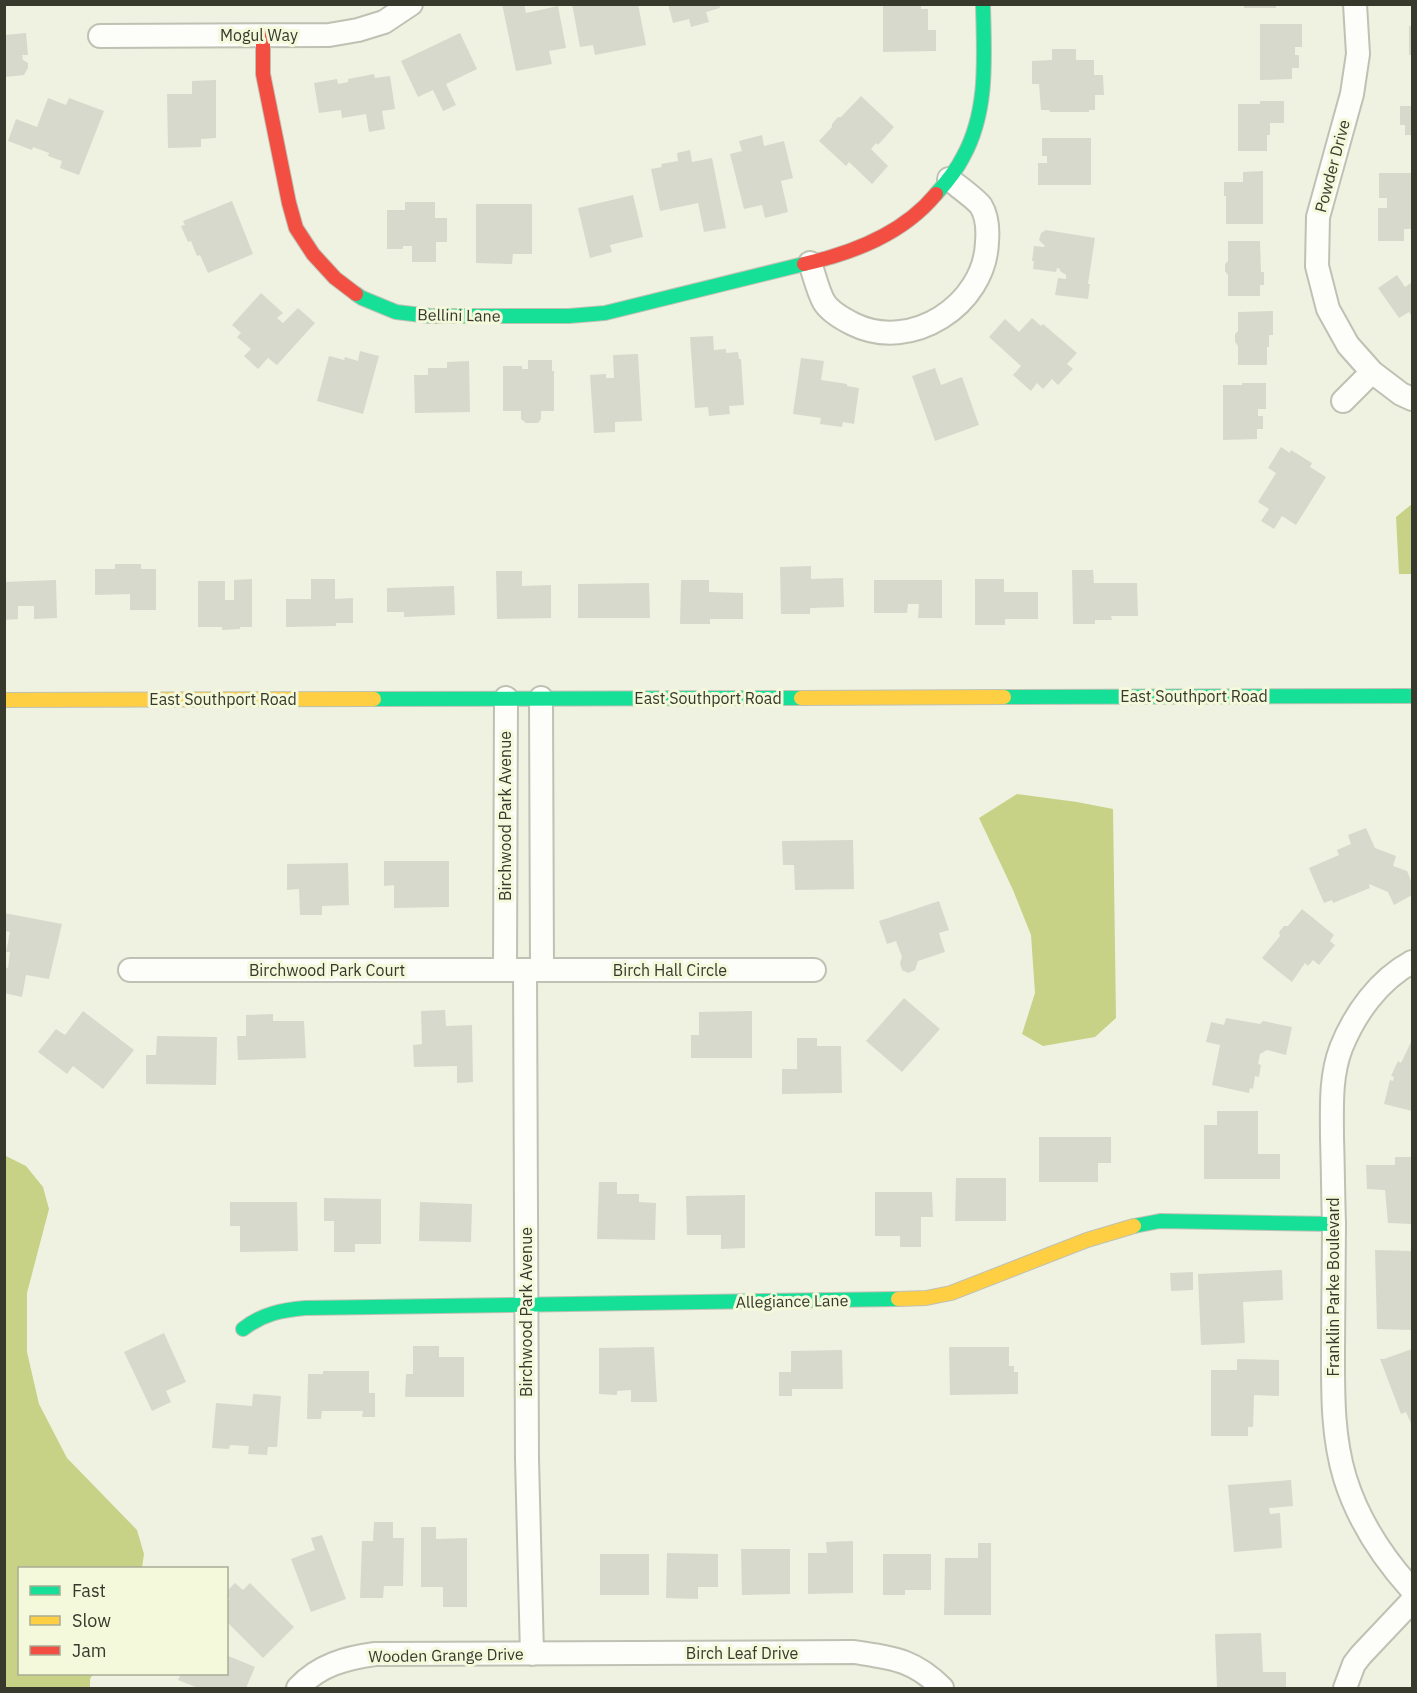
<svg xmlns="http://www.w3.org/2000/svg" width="1417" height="1693" font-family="'IBM Plex Sans',sans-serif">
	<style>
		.water { fill: #c7d286 }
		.building { fill: #d7d9cc }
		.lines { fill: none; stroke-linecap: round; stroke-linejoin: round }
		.street-casing { stroke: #bfc1b3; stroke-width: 26 }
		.fast-casing { stroke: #bfc1b3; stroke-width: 16 }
		.slow-casing { stroke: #bfc1b3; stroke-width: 16 }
		.jam-casing { stroke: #bfc1b3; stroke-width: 16 }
		.street { stroke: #fdfdfa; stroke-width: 22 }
		.fast { stroke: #16e098; stroke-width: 14 }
		.slow { stroke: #ffcf43; stroke-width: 14 }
		.jam { stroke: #f24e42; stroke-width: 14 }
		.labels { text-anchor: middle; stroke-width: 6; stroke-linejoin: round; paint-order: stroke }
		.street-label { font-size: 16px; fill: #37392d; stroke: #f3f9da }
	</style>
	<rect width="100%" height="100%" fill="#eff2e1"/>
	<path class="water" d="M1412 504V574H1399L1396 517Z
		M1017 794 1077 802 1113 809 1116 1018 1095 1037 1043 1046 1022 1034 1035 993 1031 935 1013 890 979 818Z
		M4 1155 26 1166 43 1187 49 1209 27 1293V1352L39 1404 67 1458 137 1530 144 1554 142 1568H20V1674H93L90 1679V1688H5Z"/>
	<path class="building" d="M502 4H524L526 13 558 6 566 48 549 51 552 64 516 71Z
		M572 4H638L646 45 595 55 593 45 580 47Z
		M668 4H719L720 8 706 12 709 22 691 27 689 19 673 23Z
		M883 4H921V9H928V30H936V51L883 52Z
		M1244 4H1276V8H1244Z
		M1260 24H1302V47H1295V55H1299V68H1292V79L1260 80Z
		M1409 26H1412V55H1409Z
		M26 33 28 55H22L23 60 28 63V68L24 75 5 77V35Z
		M460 33 477 69 446 84 456 105 443 111 433 90 418 97 401 61Z
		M1052 49H1076V60H1094V75H1103L1104 95H1095V110H1089V112H1050L1049 110H1041L1039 84H1032V61L1052 60Z
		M374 74 375 78 390 76 395 109 382 111 385 129 369 132 366 114 342 118 341 110 319 113 314 83 337 79 338 84 348 82V79Z
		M216 80V138L201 139V147L168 148 167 94H192V81Z
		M861 96 894 127 878 145 876 143 871 149 888 166 872 184 849 162 846 166 819 141 832 127V124L838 117H841Z
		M48 98 66 105 69 98 104 111 79 175 60 168 62 161 48 156 49 153 33 147 32 150 8 141 16 119 37 127Z
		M1260 101H1284V123H1270V135H1267V151H1238V104H1260Z
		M1400 106H1412V135H1405V125H1400Z
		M762 135 764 146 784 141 793 178 781 181 788 212 765 218 762 205 744 209 730 154 742 151 739 141Z
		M1042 138H1091V185H1038V163H1047V156H1042Z
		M690 150 692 162 712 158 726 228 704 232 698 203 660 211 651 169 662 167 661 164 678 161 677 153Z
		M1263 171V224H1226V196H1224V182H1243V172Z
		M1379 173H1412V229H1404V241H1378V208H1387V198H1379Z
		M633 195 643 237 610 245 612 252 590 258 578 208Z
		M232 201 253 254 208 273 200 255 197 256 191 241 188 242 181 226 185 225 183 221Z
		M405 202H435V218H447V242H436V262H412V246H403V249H387V210H405Z
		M476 204H532V254H513L512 264 476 263Z
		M1046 230 1095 238 1088 284H1090L1088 299 1055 295 1058 278 1066 279V275L1060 271V269L1057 268 1056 272 1033 269 1034 261H1032L1034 246 1044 247 1045 246 1039 240 1041 233Z
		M1228 241H1260L1261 272H1264V285H1260V296H1228V275L1225 271V264L1228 261Z
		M1397 275 1405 287 1412 282V317L1409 312 1399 318 1378 288Z
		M261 293 283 313 277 318 283 323 298 308 315 323 277 365 268 358 258 369 244 356 251 349 237 337 241 333 232 325Z
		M1273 311V335H1269V347H1267V365H1238V346L1235 342V334L1238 331V312Z
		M1032 318 1041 326 1043 324 1077 353 1067 364 1073 369 1058 385 1052 379 1043 389 1037 383 1031 391 1013 375 1021 366 989 337 1005 319 1019 332Z
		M713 336 714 350 726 349V353L738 352 739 359H741L744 405 729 406 730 414 709 416 708 407 695 408 690 337Z
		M360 351 379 356 363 414 317 401 329 356 344 360 345 357 358 361Z
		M638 354 642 421 615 422V432L594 433 590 375 606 374V378H614L613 355Z
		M801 358 824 361 821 380 847 384V386L859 388 854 424 843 422 842 427 820 424 821 418 793 414Z
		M528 360H552V371H554V411H541V419L538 423H526L521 419V411H503V366H522V369H528Z
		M469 361 470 412 415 413 414 375H428V368H447V362Z
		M935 368 941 385 962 377 979 425 935 441 912 376Z
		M1242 383H1266V409H1258V416H1263V429H1257V439L1223 440V385H1242Z
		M1281 447 1290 453 1291 450 1312 463 1310 467 1326 477 1296 525 1282 516 1274 529 1261 521 1269 509 1258 502 1276 473 1268 468Z
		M115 564H141V569H156V610H130V594L95 595V569H115Z
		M811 566V579L843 578 844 607 810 608V614H781L780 567Z
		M1072 570H1093L1094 583H1137L1138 616H1111L1112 620H1095V624H1073Z
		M496 571H522V586L551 585V618L497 619Z
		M252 579V627H240V629L222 630V627H198V581H225V600H234V580Z
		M311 579H335V599L353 598V623H336V626L286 627V599H311Z
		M975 579H1004V592H1038V619H1005V625H975Z
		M56 580 57 618 34 619V606H18V619L4 620V582Z
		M681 580H709V592L743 593V619H710V624H680Z
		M874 580H942V618H918L919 604H908L907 613H874Z
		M649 583 650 618H578V584Z
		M454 586 455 615 404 617V612H387V588Z
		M1366 828 1375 848 1396 856 1393 866 1407 871 1412 883V895L1394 905 1388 892 1369 884 1370 888 1333 903 1332 900 1324 903 1309 868 1339 855 1337 850 1351 844 1348 835Z
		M853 840 854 889 795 890 794 865H783L782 841Z
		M384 861H449V907L394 908V885L384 886Z
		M348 863 349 905 322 906V915H300L299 889 287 890V864Z
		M939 901 949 930 939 933 945 952 918 961 915 970 908 973 902 970 900 963 902 957 896 941 887 944 879 921Z
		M1302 909 1334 935 1330 941 1335 945 1319 965 1313 960 1308 966 1305 963 1292 982 1262 958 1280 936 1279 932 1284 926H1288Z
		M4 913 62 924 49 979 26 975 22 997 4 993V967L8 968 10 952H6L10 932 4 931Z
		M904 998 940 1029 902 1072 866 1041Z
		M445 1010 446 1026 472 1025 473 1082 457 1083V1066L414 1067 413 1045 422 1044 421 1011Z
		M83 1011 134 1050 103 1089 73 1066 67 1074 38 1052 56 1029 65 1035Z
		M752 1011V1058H691V1035H699V1012Z
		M273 1014V1021H304L306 1058 238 1060 237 1036H246V1015Z
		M1226 1018 1260 1024 1263 1021 1292 1027 1286 1055 1267 1050 1260 1054 1258 1064 1261 1065 1259 1077 1255 1076 1253 1089 1250 1088 1249 1093 1212 1085 1220 1045 1206 1042 1211 1022 1224 1025Z
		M157 1036 217 1037 216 1085 146 1084V1055H156Z
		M797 1038H817V1046H841L842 1093 782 1094V1069H797Z
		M1412 1040V1111L1384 1104 1390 1080 1393 1081 1394 1077 1391 1076 1398 1061 1401 1063Z
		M1217 1111H1258V1154H1280V1179H1204V1125H1217Z
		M1039 1137H1111V1163H1098V1182H1039Z
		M1395 1157H1412V1224L1388 1223 1385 1190 1367 1189 1366 1165H1395Z
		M956 1178H1006V1221H955Z
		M599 1182H617V1194H639V1202L656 1203 655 1240 597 1239Z
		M875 1192H932L933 1217H921V1247H900V1236H875Z
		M745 1195V1248L721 1249V1235H687L686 1196Z
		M324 1198 381 1199V1244H355V1252H334V1221H324Z
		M230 1202H297L298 1251 240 1252V1226H230Z
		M420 1202 472 1204 471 1242 419 1241Z
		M1375 1250 1412 1251V1330L1377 1329Z
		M1282 1270 1283 1300 1243 1302 1245 1343 1201 1345 1198 1274Z
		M1193 1272V1290L1171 1291 1170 1273Z
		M164 1333 186 1382 166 1391 171 1402 152 1411 124 1352Z
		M413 1346H439V1357H464V1397H405L406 1374H413Z
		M654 1347 657 1402H631V1390L617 1391V1395L599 1394V1348Z
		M949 1347H1009V1366H1014V1372H1018V1394L950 1395Z
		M1412 1349V1426L1406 1412 1401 1414 1380 1359H1384Z
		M842 1350 843 1389H792V1396H779V1372H791V1351Z
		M1237 1359 1279 1360V1396L1254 1395 1253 1427H1248V1436H1211V1370H1237Z
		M323 1371H369V1393H375V1417H362L363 1411H322L321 1419H307L308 1374H323Z
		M253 1394 281 1396 277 1447H268L267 1455 248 1454 249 1446 230 1445 229 1449 212 1448 216 1403 252 1406Z
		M1291 1480 1293 1506 1269 1508 1270 1514 1280 1513 1282 1548 1234 1552 1228 1485Z
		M374 1522H393V1538H404L403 1586H384L383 1598H360L362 1541H373Z
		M421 1527H436V1539L467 1538V1607H443V1587H421Z
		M322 1535 346 1599 311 1612 291 1559 315 1550 311 1538Z
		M853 1541V1593L808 1594V1553H827L826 1542Z
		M978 1543H991V1615H944L945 1558H978Z
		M741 1549H790V1594L742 1595Z
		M667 1553 718 1554V1587H698V1599L666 1598Z
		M600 1554H649V1595H600Z
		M883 1554H931V1590H905V1595H883Z
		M235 1583 243 1590 250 1583 294 1627 263 1658 226 1621V1602L230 1599 226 1596V1592Z
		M1261 1633 1263 1672H1286V1688H1217L1215 1634Z
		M226 1655 255 1667 246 1688H198L178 1680 181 1674H226Z"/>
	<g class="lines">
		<g class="street-casing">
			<path id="street" d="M1355 4 1358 54 1352 94 1318 217 1317 266 1328 309 1348 345 1372 372 1401 394 1412 399
				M100 36 329 35 358 30 384 22 411 4
				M810 263C814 274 818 292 824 302 830 312 843 319 853 324 911 353 985 305 987 242 988 230 987 216 981 206 976 199 956 185 949 179
				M1343 401 1372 372
				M541 698 542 970
				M1412 962C1379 980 1355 1013 1341 1048 1330 1077 1332 1108 1332 1138 1333 1167 1333 1196 1334 1224 1334 1265 1333 1306 1333 1347 1333 1392 1332 1435 1345 1478 1358 1520 1383 1558 1412 1590
				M130 970H814
				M505 970 506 698
				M525 970 527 1459 532 1654
				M298 1688C319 1665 346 1658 375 1654L854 1652C892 1658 913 1659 942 1688
				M1345 1688 1354 1664 1361 1655 1412 1601"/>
		</g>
		<g class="fast-casing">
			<path id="fast" d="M936 194C946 183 956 171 963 157 989 110 984 56 983 4
				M356 294 362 298 396 312 430 316H569L605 313 804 264
				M1004 697 1412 696
				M374 699 801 698
				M1134 1226 1160 1221 1334 1224
				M243 1329C262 1314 282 1310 305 1308L898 1299"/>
		</g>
		<g class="slow-casing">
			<path id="slow" d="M801 698 1004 697
				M4 700 374 699
				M898 1299 926 1298 951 1293 1087 1240 1134 1226"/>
		</g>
		<g class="jam-casing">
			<path id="jam" d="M263 35V74L289 203 296 228 313 254 335 278 356 294
				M804 264C853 253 903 234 936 194"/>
		</g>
		<use href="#street" class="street"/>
		<use href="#fast" class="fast"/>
		<use href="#slow" class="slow"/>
		<use href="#jam" class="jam"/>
	</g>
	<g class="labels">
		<g class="street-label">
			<text x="259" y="41">Mogul Way</text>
			<text transform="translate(1332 166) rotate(-75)" y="6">Powder Drive</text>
			<text transform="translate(459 315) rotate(1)" y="6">Bellini Lane</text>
			<text x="1194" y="702">East Southport Road</text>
			<text x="708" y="704">East Southport Road</text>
			<text x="223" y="705">East Southport Road</text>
			<text transform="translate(505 816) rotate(-90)" y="6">Birchwood Park Avenue</text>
			<text x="327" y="976">Birchwood Park Court</text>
			<text x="670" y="976">Birch Hall Circle</text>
			<text transform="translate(1333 1287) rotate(-90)" y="6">Franklin Parke Boulevard</text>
			<text transform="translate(792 1301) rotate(-1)" y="6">Allegiance Lane</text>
			<text transform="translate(526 1312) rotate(-90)" y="6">Birchwood Park Avenue</text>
			<text x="742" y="1659">Birch Leaf Drive</text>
			<text transform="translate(446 1655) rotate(-1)" y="6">Wooden Grange Drive</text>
		</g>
	</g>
	<rect width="1417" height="1693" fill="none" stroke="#37392d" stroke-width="12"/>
	<rect x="18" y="1567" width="210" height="108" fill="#f3f9da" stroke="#a8ac95" stroke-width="1.5"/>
	<rect x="30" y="1586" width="30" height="9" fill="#16e098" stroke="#a8ac95" stroke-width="1.5"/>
	<text x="72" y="1597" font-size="18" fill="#37392d">Fast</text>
	<rect x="30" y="1616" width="30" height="9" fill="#ffcf43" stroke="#a8ac95" stroke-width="1.5"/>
	<text x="72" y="1627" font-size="18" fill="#37392d">Slow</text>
	<rect x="30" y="1646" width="30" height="9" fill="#f24e42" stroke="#a8ac95" stroke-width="1.5"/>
	<text x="72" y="1657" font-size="18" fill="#37392d">Jam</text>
</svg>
